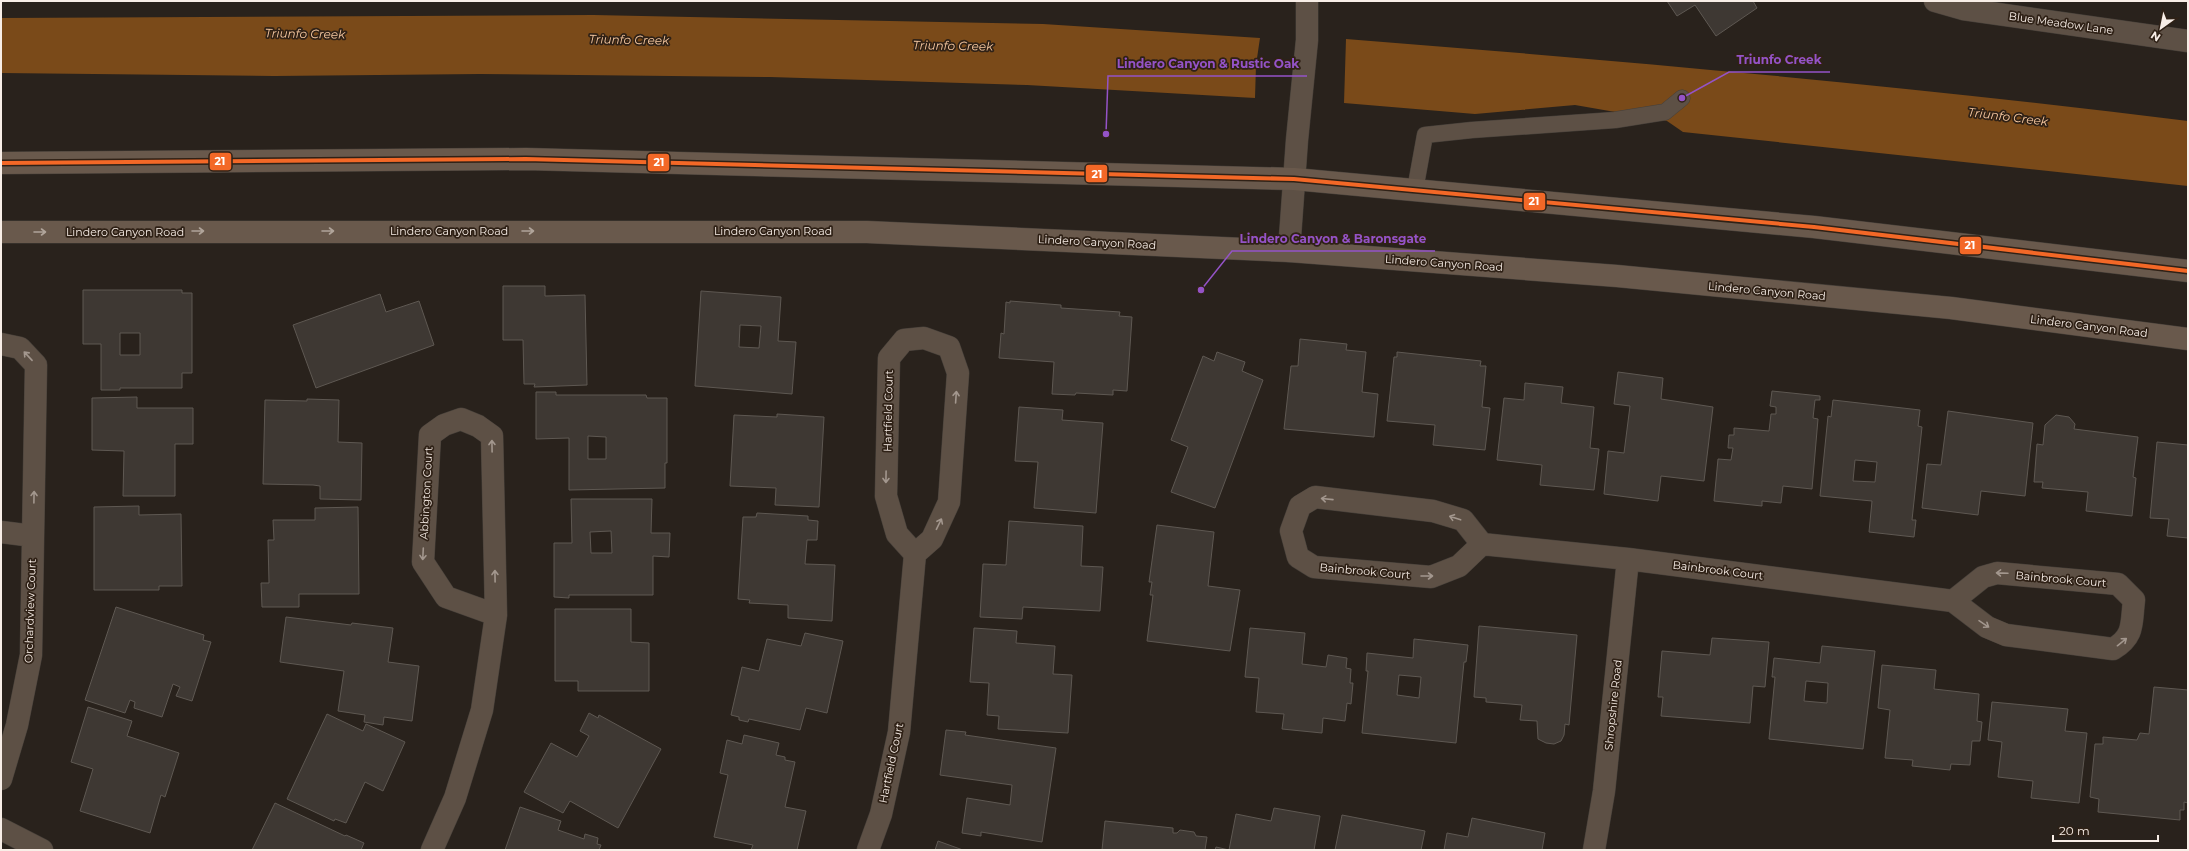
<svg xmlns="http://www.w3.org/2000/svg" width="2189" height="851" font-family="Montserrat,sans-serif">
	<style>
		.water { fill: #7a4a19 }
		.building { fill: #3e3833; stroke: #5e5852; fill-rule: evenodd }
		.lines { fill: none; stroke-linecap: round; stroke-linejoin: round }
		.lane-casing { stroke: #453f39; stroke-width: 17 }
		.street-casing { stroke: #453f39; stroke-width: 23 }
		.secondary-casing { stroke: #453f39; stroke-width: 23 }
		.lane { stroke: #5d5045; stroke-width: 16 }
		.street { stroke: #5d5045; stroke-width: 22 }
		.secondary { stroke: #69594c; stroke-width: 22 }
		.bus-1-casing { stroke: #2f2116; stroke-width: 7 }
		.bus-1 { stroke: #f36827; stroke-width: 4 }
		.oneway { stroke: #b0a49a }
		.oneway2 { stroke: #a3978e }
		.labels { text-anchor: middle; stroke-width: 3.5; stroke-linejoin: round; paint-order: stroke }
		.street-label { font-size: 11px; fill: #f8eee7; stroke: #2f2116 }
		.water-label { font-size: 12px; font-style: italic; fill: #f9caa2; stroke: #2f2116 }
		.leader { fill: none; stroke: #9453c7; stroke-width: 1.5 }
		.callout-dot { fill: #9453c7; stroke: #2f2116; stroke-width: 1.5 }
		.callout-label { font-size: 12px; text-anchor: middle; font-weight: bold; fill: #9453c7; stroke: #2f2116; stroke-width: 3.5; stroke-linejoin: round; paint-order: stroke }
		.line-badge { stroke: #2f2116; stroke-width: 1.5 }
		.badge-label { font-size: 11px; text-anchor: middle; font-weight: bold; fill: #fff }
	</style>
	<rect width="100%" height="100%" fill="#29221c"/>
	<path class="water" d="M593 15 1043 24 1260 38 1256 65 1255 98 1027 85 770 77 480 74 274 76 1 73V18Z
		M1346 39C1627 61 1908 86 2188 121V186L1683 132 1667 121 1575 105 1475 114 1344 103Z"/>
	<path class="building" d="M1667 1H1753L1757 8 1716 36 1695 5 1677 16Z
		M503 286H545V296L585 295 587 385 534 387 535 384H524L523 340H503Z
		M83 290H182V293H192V373H182V388H120V390H101V344H83ZM120 333H140V355H120Z
		M701 291 781 297 778 341 796 342 792 394 695 386ZM740 325 761 326 759 348 739 347Z
		M380 294 386 312 419 301 434 345 316 388 293 325Z
		M1010 301 1061 305V308L1120 312 1119 316 1132 317 1127 391 1113 390V395L1076 393 1075 395 1052 394 1054 362 999 358 1001 333 1004 334 1006 302 1010 303Z
		M1300 339 1347 344 1346 350 1366 352 1362 392 1378 394 1374 437 1284 429 1291 366H1298Z
		M1217 352 1245 362 1242 371 1263 380 1215 508 1171 492 1188 447 1171 440 1203 356 1214 361Z
		M1397 352 1481 361 1480 366H1486L1482 407 1490 408 1485 450 1433 445 1435 425 1387 421 1394 357H1397Z
		M1618 372 1663 378 1661 399 1713 407 1704 481 1661 476 1658 501 1604 494 1608 451 1624 453 1630 406 1614 404Z
		M1525 383 1563 387 1561 403 1594 407 1590 448 1599 449 1594 490 1540 485 1542 465 1497 460 1504 398 1524 400Z
		M1772 391 1820 396V400H1815L1813 418 1818 419 1812 489 1783 486 1781 503 1762 501V506L1714 501 1718 459 1731 460 1733 448H1728L1729 435H1734V428L1769 431 1771 414H1776V407L1770 406Z
		M536 392H556V395H646L647 398H667V463H665V488L569 490V438L536 439ZM588 436 606 437V459H588Z
		M137 397V408H193V444H175V496H123L124 451 92 450V398Z
		M307 399 339 400 338 442 362 443 361 500 320 499V486L313 485 263 484 265 400 307 401Z
		M1833 400 1920 410 1918 426 1922 427 1912 520H1916L1914 537 1869 532 1872 501 1820 496 1828 416 1831 417ZM1855 460 1877 462 1875 482 1853 481Z
		M1019 407 1063 410 1062 420 1103 423 1096 513 1034 508 1038 462 1015 461Z
		M1948 411 2033 423 2025 496 1981 491 1978 515 1922 508 1927 464 1941 465Z
		M777 414 824 417 819 507 775 505 776 488 730 486 734 415 777 417Z
		M2056 415 2069 417 2075 424 2074 429 2138 437 2133 477 2136 478 2132 516 2086 511 2088 492 2042 488 2043 482H2034L2037 444 2043 445 2045 425Z
		M2157 442 2188 445V538L2167 536 2169 519 2150 518Z
		M571 499H652L651 533H670L669 557 653 556V595H569V598L554 597V543H572ZM611 531 612 553H591L590 532Z
		M139 506V515L181 514 182 586H159V590H94V507Z
		M358 507 359 594H299V607H262L261 583H269L268 540H274L273 520H315V508Z
		M757 513 808 516V520L818 521 817 540H807L805 564 835 565 832 621 788 618V605L749 603 750 600 738 599 743 517H756Z
		M1009 521 1083 526 1081 566 1103 567 1100 611 1023 607 1022 619 980 617 983 564 1006 565Z
		M1157 525 1214 532 1208 586 1240 590 1230 651 1147 641 1153 595H1150L1152 582H1149Z
		M116 607 204 635 203 640 211 642 192 701 176 696 180 687 173 684 162 717 134 708 135 702 130 700 125 713 85 700Z
		M555 609H631V642L649 643V691H578V681H555Z
		M286 617 351 625 352 623 393 628 388 662 419 666 412 721 384 717 383 725 364 722 365 715 338 711 344 671 280 662Z
		M1479 626 1577 635 1569 725 1565 724 1564 735 1561 741 1554 744 1546 743 1538 739 1537 721 1520 720 1522 705 1486 702V698L1474 697Z
		M974 628 1017 631 1016 643 1055 646 1053 674 1072 675 1068 733 998 729 999 716 987 715 989 683 970 682Z
		M1250 628 1305 633 1302 664 1326 667 1328 655 1347 658 1346 668 1351 669 1350 683H1353L1351 704 1347 703 1345 721 1323 718 1322 733 1282 729 1284 714 1256 712 1259 678 1245 677Z
		M805 633 843 641 827 713 806 708 800 730 749 719 748 722 739 720V717L731 715 742 667 759 671 767 639 801 646Z
		M1712 638 1769 642 1765 687 1753 686 1750 723 1661 716 1663 697H1658L1662 651 1710 655Z
		M1414 639 1468 645 1466 662H1464L1456 743 1362 733 1368 671H1366L1367 653 1413 658ZM1399 675 1421 677 1419 698 1397 695Z
		M1822 646 1875 651 1863 749 1769 739 1775 677H1772L1774 658 1820 663ZM1806 681 1828 683 1827 703 1804 701Z
		M1882 665 1936 670 1934 689 1979 694 1977 721 1982 722 1980 741H1972L1970 765 1951 764 1950 770 1912 766 1913 760 1885 758 1890 710 1878 708Z
		M2154 687 2188 690V803L2184 802V810H2180V820L2098 812 2099 799 2090 797 2095 744H2103V737L2137 740 2140 733 2149 734Z
		M1992 702 2068 709 2065 731 2087 733 2079 803 2031 798 2033 781 1998 777 2002 742 1988 740Z
		M88 707 132 721 127 736 179 753 165 797 161 795 150 833 80 811 93 769 71 762Z
		M589 713 598 718 599 715 661 749 618 828 570 801 563 813 524 792 551 743 577 757 589 736 580 731Z
		M327 714 363 731 366 724 405 742 383 791 365 782 346 823 335 819 334 821 287 799Z
		M946 730 966 732 965 735 1056 748 1042 842 981 832V836L962 833 967 798 1010 805 1012 785 940 775Z
		M744 735 779 743 776 755 785 757V760L795 762 785 807 806 811 797 850H751L753 845 714 837 728 775 720 773 727 740 742 744Z
		M275 803 345 836 346 835 364 843 361 850H252Z
		M520 807 561 821 558 830 584 839 585 834 598 838 597 844 601 845 599 850H505Z
		M1274 808 1320 816 1314 850H1215L1216 847 1229 850 1236 814 1271 821Z
		M1342 815 1425 831 1421 850H1335Z
		M1472 818 1545 833 1542 850H1444L1447 833 1468 837Z
		M1105 821 1173 828V833H1177L1180 830 1194 832 1196 836 1207 837 1205 850H1102Z
		M938 841 963 850H935Z"/>
	<g class="lines">
		<g class="lane-casing">
			<path id="lane" d="M1415 190 1425 135 1472 130 1615 120 1665 112 1682 98"/>
		</g>
		<g class="street-casing">
			<path id="street" d="M1935 1 1963 9 2188 41
				M1289 251 1297 140 1307 40V1
				M1 344 20 348 36 365 31 655 17 725 1 779
				M1 532 33 536
				M1482 544 1459 566 1431 577 1314 567 1298 557 1291 531 1300 506 1315 497 1433 511 1463 520 1482 544 1628 559 1953 601 1987 627 2006 635 2113 649C2135 636 2131 623 2134 600L2118 584 1997 573 1983 577 1953 601
				M1 829 42 850
				M432 850 455 798 482 710 496 615 492 436 478 426 461 419 444 425 430 435 423 562 446 597 496 615
				M868 850 881 814 899 732 915 554 932 539 949 502 958 373 949 347 924 338 904 340 889 358 886 496 897 534 915 554
				M1594 850 1604 791 1628 559"/>
		</g>
		<g class="secondary-casing">
			<path id="secondary" d="M1 163 526 159 1294 179 1814 227 2188 271
				M1 232H867L1289 251 1617 276 1951 308 2188 339"/>
		</g>
		<use href="#lane" class="lane"/>
		<use href="#street" class="street"/>
		<use href="#secondary" class="secondary"/>
		<g class="bus-1-casing">
			<path id="bus-1" d="M1 163 526 159 1294 179 1814 227 2188 271"/>
		</g>
		<use href="#bus-1" class="bus-1"/>
	</g>
	<defs><path id="oneway-shaft" d="M-6 0H5M1.5-3L5.5 0L1.5 3" fill="none" stroke-width="1.6" stroke-linecap="round" stroke-linejoin="round"/></defs>
	<g class="oneway">
		<use href="#oneway-shaft" transform="translate(198 231)"/>
		<use href="#oneway-shaft" transform="translate(328 231)"/>
		<use href="#oneway-shaft" transform="translate(528 231)"/>
		<use href="#oneway-shaft" transform="translate(40 232)"/>
	</g>
	<g class="oneway2">
		<use href="#oneway-shaft" transform="translate(28 356) rotate(-133)"/>
		<use href="#oneway-shaft" transform="translate(956 397) rotate(-86)"/>
		<use href="#oneway-shaft" transform="translate(492 446) rotate(-91)"/>
		<use href="#oneway-shaft" transform="translate(886 477) rotate(91)"/>
		<use href="#oneway-shaft" transform="translate(34 497) rotate(-89)"/>
		<use href="#oneway-shaft" transform="translate(1327 499) rotate(-174)"/>
		<use href="#oneway-shaft" transform="translate(1455 518) rotate(-162)"/>
		<use href="#oneway-shaft" transform="translate(939 524) rotate(-64)"/>
		<use href="#oneway-shaft" transform="translate(423 554) rotate(93)"/>
		<use href="#oneway-shaft" transform="translate(2002 573) rotate(-178)"/>
		<use href="#oneway-shaft" transform="translate(495 576) rotate(-91)"/>
		<use href="#oneway-shaft" transform="translate(1427 576)"/>
		<use href="#oneway-shaft" transform="translate(1984 624) rotate(34)"/>
		<use href="#oneway-shaft" transform="translate(2122 642) rotate(-39)"/>
	</g>
	<g class="labels">
		<g class="street-label">
			<text transform="translate(2061 23) rotate(8)" y="4">Blue Meadow Lane</text>
			<text x="449" y="235">Lindero Canyon Road</text>
			<text x="773" y="235">Lindero Canyon Road</text>
			<text x="125" y="236">Lindero Canyon Road</text>
			<text transform="translate(1097 242) rotate(3)" y="4">Lindero Canyon Road</text>
			<text transform="translate(1444 263) rotate(4)" y="4">Lindero Canyon Road</text>
			<text transform="translate(1767 291) rotate(5)" y="4">Lindero Canyon Road</text>
			<text transform="translate(2089 326) rotate(7)" y="4">Lindero Canyon Road</text>
			<text transform="translate(888 411) rotate(-89)" y="4">Hartfield Court</text>
			<text transform="translate(426 493) rotate(-87)" y="4">Abbington Court</text>
			<text transform="translate(1718 570) rotate(7)" y="4">Bainbrook Court</text>
			<text transform="translate(1365 571) rotate(5)" y="4">Bainbrook Court</text>
			<text transform="translate(2061 579) rotate(5)" y="4">Bainbrook Court</text>
			<text transform="translate(30 611) rotate(-88)" y="4">Orchardview Court</text>
			<text transform="translate(1613 705) rotate(-84)" y="4">Shropshire Road</text>
			<text transform="translate(891 763) rotate(-78)" y="4">Hartfield Court</text>
		</g>
		<g class="water-label">
			<text transform="translate(305 34) rotate(1)" y="4">Triunfo Creek</text>
			<text transform="translate(629 40) rotate(1)" y="4">Triunfo Creek</text>
			<text transform="translate(953 46) rotate(1)" y="4">Triunfo Creek</text>
			<text transform="translate(2008 117) rotate(7)" y="4">Triunfo Creek</text>
		</g>
	</g>
	<path class="leader" d="M1682 98L1729 72H1830M1106 134L1108 76H1307M1201 290L1232 251H1435"/>
	<g class="callout-dot">
		<circle cx="1682" cy="98" r="4"/>
		<circle cx="1106" cy="134" r="4"/>
		<circle cx="1201" cy="290" r="4"/>
	</g>
	<g class="callout-label">
		<text x="1779" y="64">Triunfo Creek</text>
		<text x="1208" y="68">Lindero Canyon &amp; Rustic Oak</text>
		<text x="1333" y="243">Lindero Canyon &amp; Baronsgate</text>
	</g>
	<g class="line-badge">
		<rect x="209" y="152" width="23" height="19" rx="4" fill="#f36827"/>
		<rect x="647" y="153" width="23" height="19" rx="4" fill="#f36827"/>
		<rect x="1085" y="164" width="23" height="19" rx="4" fill="#f36827"/>
		<rect x="1523" y="192" width="23" height="19" rx="4" fill="#f36827"/>
		<rect x="1959" y="236" width="23" height="19" rx="4" fill="#f36827"/>
	</g>
	<g class="badge-label">
		<text x="220" y="165">21</text>
		<text x="659" y="166">21</text>
		<text x="1097" y="178">21</text>
		<text x="1534" y="205">21</text>
		<text x="1970" y="249">21</text>
	</g>
	<rect width="2189" height="851" fill="none" stroke="#f8eee7" stroke-width="4"/>
	<g transform="translate(2161 28) rotate(213)" stroke="#2f2116" stroke-width="3" paint-order="stroke">
	<path d="M0-3L7 15L0 10L-7 15Z" fill="#f8eee7"/>
	<text y="-6" font-size="11" font-weight="bold" text-anchor="middle" fill="#f8eee7">N</text>
	</g>
	<path d="M2053 835v6h105v-6" fill="none" stroke="#f8eee7" stroke-width="2"/>
	<text x="2059" y="835" font-size="12" fill="#f8eee7" stroke="#2f2116" stroke-width="3" paint-order="stroke">20 m</text>
</svg>
